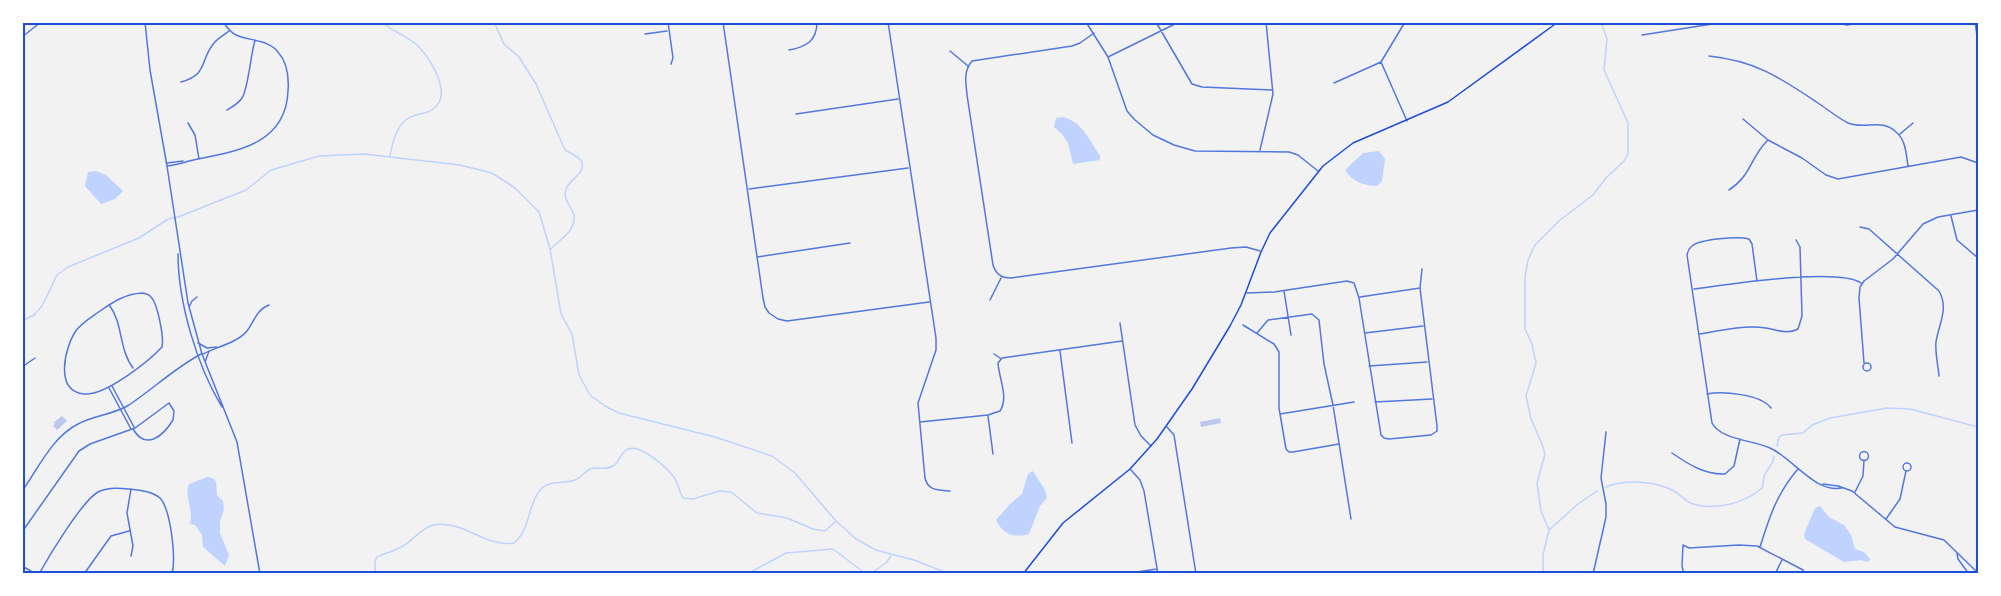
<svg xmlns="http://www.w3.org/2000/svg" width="2001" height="596" font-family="Commissioner,sans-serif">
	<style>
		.water { fill: #bfd3fe }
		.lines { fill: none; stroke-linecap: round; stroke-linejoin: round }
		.stream { stroke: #bfd3fe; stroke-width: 1.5 }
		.building { fill: #bdc9ec }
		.minor { stroke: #5277de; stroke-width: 1.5 }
		.tertiary { stroke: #5277de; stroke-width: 1.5 }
		.secondary { stroke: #1d4ed8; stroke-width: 1.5 }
		.neatline { fill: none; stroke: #1d4ed8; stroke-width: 2 }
	</style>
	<rect width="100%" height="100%" fill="#f2f2f2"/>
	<path class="water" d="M1062 117C1081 120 1091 142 1100 156V160L1073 164 1068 143 1062 134 1054 127 1056 118Z
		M1379 151 1385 159 1382 181 1377 186C1365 186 1351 181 1345 170L1363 153Z
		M96 171 106 175 123 191 115 199 101 204 85 186 88 172Z
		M1033 471 1045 490 1047 498 1040 506 1029 534C1014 538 1003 535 996 520L1010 504 1022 494 1028 474Z
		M207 477 213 478 216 482 217 495 223 501 224 510 220 521V533L229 555 225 566 203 547 202 535 195 525 190 524C194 511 184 497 189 484Z
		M1820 506 1829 517 1844 525 1851 535 1855 549 1864 552 1871 560 1866 562 1861 560 1844 562 1805 539 1804 534 1815 508Z"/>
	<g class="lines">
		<path class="stream" d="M382 22C393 32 407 36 417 45 430 58 454 95 433 109 426 115 415 113 407 119 397 126 392 144 390 156
			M494 22 504 44 519 57 536 84 565 150 579 158 582 162C585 175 570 178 566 189 561 205 582 210 571 229 566 237 557 242 551 249
			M22 321 34 315 42 306 57 275 68 267 139 238 168 219 178 217 246 190 271 170 319 156 364 154 460 165 492 173 515 188 539 212 550 249 561 314 572 334 579 375 590 395 605 406 619 413 715 437 772 456 795 473 836 521 856 539 876 550 914 560 950 574
			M1777 446 1779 437 1782 435 1803 433 1812 425 1830 418 1887 408 1910 409 1978 427
			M1606 487C1625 479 1656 481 1674 491 1681 495 1686 502 1693 504 1716 511 1746 503 1763 487 1762 469 1773 469 1774 456
			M1549 530 1578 504 1597 491
			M375 574V561L377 557C385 553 394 551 403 546 413 540 422 528 433 525 462 519 486 548 514 543 531 529 527 506 540 490 548 480 565 484 575 480 581 478 585 471 590 469 598 466 605 471 613 466 620 462 620 452 628 449 641 444 666 467 674 477 678 483 679 491 683 498L693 499 719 491 731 492 757 513 787 518 813 529 825 531 835 522
			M747 574 786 553 833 549 866 574
			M870 574 886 563 891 556
			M1543 574V555L1549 530 1541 511 1537 483 1545 454 1542 444 1531 419 1526 396 1536 363 1532 344 1525 329V277L1528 260 1535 245 1560 220 1593 195 1606 178 1624 161 1628 154V123L1604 70 1607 39 1601 22"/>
	</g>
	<path class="building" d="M62 416 67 421 57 430 53 426 55 424 54 422Z
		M1220 418 1221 423 1201 427 1200 422Z"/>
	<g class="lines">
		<path class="minor" d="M668 22 673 58 671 64
			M723 22 763 298 765 307 769 313 778 319 787 321 929 302
			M888 22 936 338V350L918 403 925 478C928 491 938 490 950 491
			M1156 22 1192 84 1202 87 1273 90
			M1405 22 1381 62 1407 121
			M1411 22H1433
			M1834 22 1847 25 1867 22
			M1975 22 1978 43
			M1094 33 1080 43 1072 46 972 61C963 72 966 82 967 95L993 265C996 274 1001 278 1011 278L1231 248 1246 247 1260 251
			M645 34 667 31
			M1642 35 1725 22
			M789 50C806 47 817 41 817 22
			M950 51 968 66
			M1709 56C1756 61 1779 77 1818 103 1827 109 1838 118 1848 123 1865 130 1882 118 1896 132 1906 140 1906 154 1908 166
			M1108 57 1179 22
			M181 82C209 74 199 61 214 43 218 38 224 35 229 31
			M1334 83 1381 62
			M227 110C232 107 238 104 242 98 248 90 251 53 255 40
			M796 114 898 99
			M1743 119 1768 140 1802 158 1826 175 1838 179 1961 157 1978 163
			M188 123 195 135 199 159
			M1900 134 1913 123
			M1260 150 1273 94 1266 22
			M167 163 183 161
			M167 166C178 165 187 161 198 159 239 151 286 143 288 91 289 78 287 62 278 52 268 39 249 41 236 35 231 33 227 27 223 22
			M749 189 908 168
			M1729 190C1751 176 1750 158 1767 141
			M1951 216 1957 240 1978 258
			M1860 227 1869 229 1939 291C1949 309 1939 323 1936 342 1935 353 1938 365 1939 376
			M757 257 850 243
			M1757 281 1752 244 1749 239C1739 236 1700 239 1692 246 1688 249 1688 251 1687 255L1712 423C1721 440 1753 440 1770 448 1793 458 1814 493 1842 488
			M1694 289C1726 285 1838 267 1861 283
			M1284 291 1291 335
			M142 293C146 294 148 293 151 297 158 304 164 338 162 347 148 362 105 396 84 394 54 391 65 348 75 332 81 323 92 317 100 311 113 302 125 294 142 293Z
			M1247 293 1274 292 1347 281 1354 283 1359 298 1381 435 1384 438 1389 439 1431 435 1437 431V426L1420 288 1422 269
			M1360 297 1420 288
			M990 300 1001 278
			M110 306C123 324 119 350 133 368
			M1120 323 1135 425 1141 436 1151 446
			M1243 325 1274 344 1279 352V408L1286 449 1289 452H1293L1339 444
			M1257 333 1268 320 1312 314 1319 320 1324 364 1333 405 1351 519
			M1365 333 1423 326
			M1700 334C1722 330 1744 325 1766 328 1778 330 1787 335 1798 329L1802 316 1800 247 1796 240
			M1060 351 1072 443
			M203 354C216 347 237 343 247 331 254 322 257 309 269 305
			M994 354 1000 358
			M1863 367a4 4 0 1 1 8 0a4 4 0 1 1-8 0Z
			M1864 363 1859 298 1860 287 1864 281 1893 259 1923 224 1938 217 1978 210
			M1369 366 1427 362
			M22 367 35 358
			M112 386 134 427
			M109 388 131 429
			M1707 394C1722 391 1761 394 1771 408
			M1375 402 1432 399
			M22 404 24 408
			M1280 414 1354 402
			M988 416 993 454
			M920 422 988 415 1000 411C1009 397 999 379 998 363L1002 358 1122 341
			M1167 427 1174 435 1196 574
			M1859.5 456a4.5 4.5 0 1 1 9 0a4.5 4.5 0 1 1-9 0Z
			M1672 453C1688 464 1705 475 1725 474L1734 466 1740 439
			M1903 467a4 4 0 1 1 8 0a4 4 0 1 1-8 0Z
			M1131 470 1140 480 1144 491 1158 574
			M1823 484 1838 486 1852 491 1895 527 1944 540 1976 571
			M1855 492 1863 476 1864 460
			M1886 519 1900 499 1906 471
			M22 532 79 451 90 444 135 428 169 403 174 411 173 420C163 436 146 451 133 429
			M1760 547C1769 518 1777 493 1798 469
			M1957 554 1958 559 1969 574
			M131 556 133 546 127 513 131 489
			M22 566 36 574
			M39 574C49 556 82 501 98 492 108 487 119 488 129 489 139 490 152 491 160 498 171 510 176 558 172 574
			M84 574 111 536 129 531
			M1123 574 1157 569
			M1684 574 1682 566 1683 545 1689 548 1739 545 1757 546 1803 570 1805 574
			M1775 574 1782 560"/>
		<path class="tertiary" d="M145 22 150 70 167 166 188 303 202 354 237 442 260 574
			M1086 22 1108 57 1127 111 1135 120 1153 135 1174 145 1195 151 1289 152 1298 155 1318 171
			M22 37 41 22
			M178 254C178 302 197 366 222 407
			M189 307 192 301 197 297
			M198 343 207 348 217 347
			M205 362 209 351
			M22 491C38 469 52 437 78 424 94 415 113 415 129 405 154 388 175 368 201 354
			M1593 574 1606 517V504L1601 478 1606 432"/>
		<path class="secondary" d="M1023 574 1063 523 1130 469 1157 439 1192 389 1230 326 1241 305 1261 252 1270 233 1323 166 1353 143 1448 102 1558 22
			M1974 574 1978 570"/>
	</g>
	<rect width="2001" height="596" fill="none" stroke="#ffffff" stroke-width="48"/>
	<rect x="24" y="24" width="1953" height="548" class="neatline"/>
</svg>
